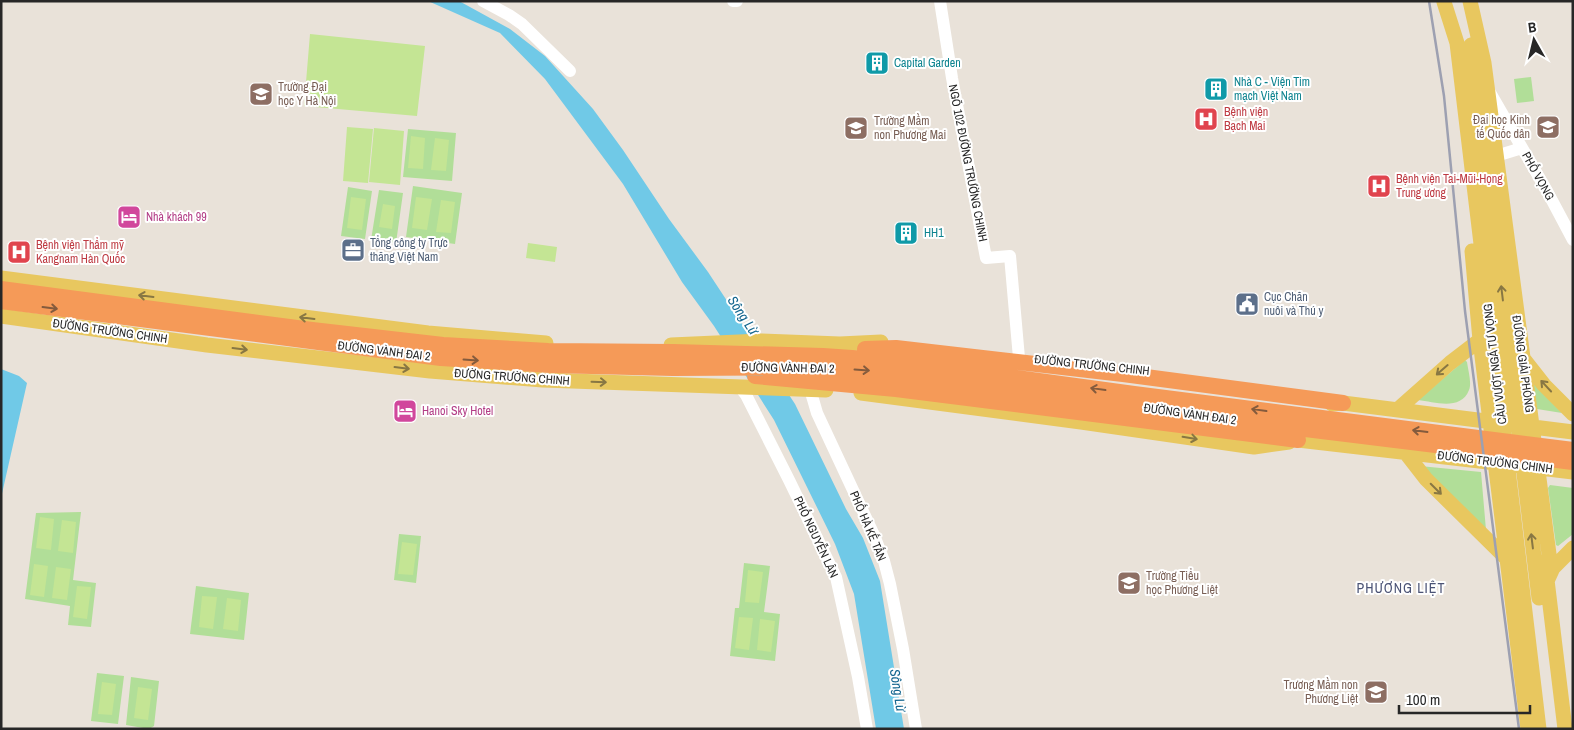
<svg xmlns="http://www.w3.org/2000/svg" width="1574" height="730" font-family="'Archivo Narrow',sans-serif">
	<style>
		.green { fill: #b1de98 }
		.pitch { fill: #c4e594 }
		.water { fill: #70c9e7 }
		.lines { fill: none; stroke-linecap: round; stroke-linejoin: round }
		.secondary { stroke: #fff; stroke-width: 12 }
		.primary { stroke: #e8c75f; stroke-width: 15 }
		.highway { stroke: #f59a58; stroke-width: 16 }
		.rail { stroke: #9da0b1; stroke-width: 2.5 }
		.oneway { stroke: #887743 }
		.oneway2 { stroke: #845b3d }
		.labels { text-anchor: middle; stroke-width: 4; stroke-linejoin: round; paint-order: stroke }
		.culture-label { font-size: 12px; fill: #0d838f; stroke: #fff; text-anchor: start }
		.education-label { font-size: 12px; fill: #785e54; stroke: #fff; text-anchor: start }
		.health-label { font-size: 12px; fill: #be3a42; stroke: #fff; text-anchor: start }
		.street-label { font-size: 12px; fill: #272727; stroke: #fff }
		.hotel-label { font-size: 12px; fill: #b23c85; stroke: #fff; text-anchor: start }
		.service-label { font-size: 12px; fill: #4e5e75; stroke: #fff; text-anchor: start }
		.water-label { font-size: 14px; font-style: italic; fill: #14668f; stroke: #fff }
		.neighbourhood-label { font-size: 14px; letter-spacing: 1px; fill: #4b5375; stroke: #fff }
	</style>
	<rect width="100%" height="100%" fill="#e9e2d9"/>
	<path class="green" d="M1531 77 1534 101 1517 103 1514 79Z
		M408 129 456 133 452 181 403 177Z
		M413 186 462 193 455 244 406 237Z
		M348 187 372 191 365 239 341 236Z
		M379 190 403 193 396 243 371 240Z
		M1465 360 1467 362C1468 370 1472 383 1469 390 1461 411 1435 402 1418 400Z
		M1532 382 1562 413 1537 409Z
		M1420 466 1481 472 1486 530Z
		M1550 485 1573 488V534L1558 546 1556 545 1548 488Z
		M81 512 73 580 96 583 91 627 68 625 70 606 25 599 36 513Z
		M399 534 421 536 416 583 394 580Z
		M744 563 770 566 764 612 780 614 775 661 730 656 735 608H739Z
		M196 586 249 593 244 640 190 634Z
		M97 673 124 676 118 724 91 721Z
		M131 677 159 681 154 726 149 729 126 725Z"/>
	<path class="pitch" d="M310 34 425 46 417 116 304 106Z
		M347 127 373 129 368 183 343 181Z
		M374 128 404 131 400 185 369 182Z
		M411 136 425 138 423 169 408 168Z
		M435 138 449 140 446 171 431 170Z
		M351 197 366 199 362 230 347 228Z
		M416 197 432 199 427 230 412 228Z
		M441 200 455 202 451 233 436 232Z
		M383 204 395 206 392 229 379 227Z
		M528 243 557 247 555 262 526 258Z
		M40 517 54 519 51 550 36 548Z
		M62 520 76 522 73 553 58 551Z
		M402 542 417 544 413 575 398 574Z
		M34 564 48 566 44 597 30 595Z
		M56 567 71 569 67 600 52 598Z
		M748 570 763 572 759 603 745 602Z
		M77 586 91 587 87 619 73 617Z
		M202 596 217 597 213 629 199 627Z
		M227 598 241 600 238 631 223 629Z
		M739 617 753 618 749 650 735 648Z
		M760 619 775 621 771 652 757 650Z
		M102 682 116 684 112 715 98 714Z
		M138 687 152 689 148 720 134 718Z"/>
	<path class="water" d="M428 1H459L510 29 545 56 593 109 623 150 669 219 708 272 795 404 846 509 863 538 880 581 904 729H876L854 594 835 544 774 420 714 326 682 282 623 184 545 79 500 33Z
		M1 369 19 376 27 383 1 498Z"/>
	<g class="lines">
		<path class="secondary" d="M483 1 509 15 522 24 570 71
			M733 1H737
			M940 1 952 78 986 258 1010 256 1019 358
			M1488 89 1547 191 1573 240
			M1496 156 1522 148
			M739 386 746 395 789 480 836 577 858 677 867 729
			M810 389 817 413 874 535 884 561 890 584 903 649 916 729"/>
		<path class="primary" d="M1470 1 1484 63 1549 554 1547 580 1565 729
			M1444 2 1457 43 1539 729
			M1471 45 1519 434
			M1472 251 1480 340 1528 729
			M1 278 428 333 546 343
			M1 316 207 345 430 371 543 380 826 390
			M671 345 761 341 840 344 881 342
			M1522 357 1544 385 1573 414
			M861 393 1081 422 1254 447 1289 442
			M1332 404 1343 403 1573 432
			M1397 410 1450 363 1480 340
			M1287 436 1298 440 1573 472
			M1405 452 1426 479 1507 559
			M1522 457 1539 598
			M1548 579 1553 568 1573 548"/>
		<path class="highway" d="M1 289 312 330 443 345 548 351 673 352 823 356 895 361 1134 394 1573 450
			M1 301 441 358 551 365 673 368 821 367 895 373 1207 417 1573 462
			M865 349 896 348 1123 374 1343 403
			M755 376 896 389 1298 440"/>
		<path class="rail" d="M1429 1 1444 96 1465 311 1519 729"/>
	</g>
	<defs><path id="oneway-shaft" d="M-6 0H5M1.5-3L5.5 0L1.5 3" fill="none" stroke-width="1.6" stroke-linecap="round" stroke-linejoin="round" transform="scale(1.25)"/></defs>
	<g class="oneway">
		<use href="#oneway-shaft" transform="translate(1502 293) rotate(-97)"/>
		<use href="#oneway-shaft" transform="translate(146 296) rotate(-173)"/>
		<use href="#oneway-shaft" transform="translate(307 318) rotate(-173)"/>
		<use href="#oneway-shaft" transform="translate(240 349) rotate(7)"/>
		<use href="#oneway-shaft" transform="translate(402 368) rotate(7)"/>
		<use href="#oneway-shaft" transform="translate(1442 370) rotate(139)"/>
		<use href="#oneway-shaft" transform="translate(599 382) rotate(2)"/>
		<use href="#oneway-shaft" transform="translate(1546 386) rotate(-133)"/>
		<use href="#oneway-shaft" transform="translate(1190 438) rotate(9)"/>
		<use href="#oneway-shaft" transform="translate(1436 489) rotate(45)"/>
		<use href="#oneway-shaft" transform="translate(1532 541) rotate(-97)"/>
	</g>
	<g class="oneway2">
		<use href="#oneway-shaft" transform="translate(50 308) rotate(7)"/>
		<use href="#oneway-shaft" transform="translate(471 360) rotate(4)"/>
		<use href="#oneway-shaft" transform="translate(862 370) rotate(4)"/>
		<use href="#oneway-shaft" transform="translate(1098 389) rotate(-172)"/>
		<use href="#oneway-shaft" transform="translate(1259 410) rotate(-172)"/>
		<use href="#oneway-shaft" transform="translate(1420 431) rotate(-173)"/>
	</g>
	<defs>
		<g id="building-square" transform="scale(1.25)"><rect x="-9" y="-9" width="18" height="18" rx="4" fill="#0f9aa8" stroke="#fff"/><path d="M-4-6H4V6H1V3H-1V6H-4ZM-2.5-4.3h1.7v1.8h-1.7ZM.8-4.3h1.7v1.8H.8ZM-2.5-1h1.7V.8h-1.7ZM.8-1h1.7V.8H.8Z" fill="#fff"/></g>
		<g id="university-square" transform="scale(1.25)"><rect x="-9" y="-9" width="18" height="18" rx="4" fill="#8d6e63" stroke="#fff"/><path d="M0-5L7-2L0 1L-7-2ZM-4 1L0 2.5L4 1V4Q0 6-4 4Z" fill="#fff"/></g>
		<g id="hospital-square" transform="scale(1.25)"><rect x="-9" y="-9" width="18" height="18" rx="4" fill="#e0444e" stroke="#fff"/><path d="M-5-5h3v3.5h4V-5h3V5h-3V1.5h-4V5h-3Z" fill="#fff"/></g>
		<g id="school-square" transform="scale(1.25)"><rect x="-9" y="-9" width="18" height="18" rx="4" fill="#8d6e63" stroke="#fff"/><path d="M0-5L7-2L0 1L-7-2ZM-4 1L0 2.5L4 1V4Q0 6-4 4Z" fill="#fff"/></g>
		<g id="hotel-square" transform="scale(1.25)"><rect x="-9" y="-9" width="18" height="18" rx="4" fill="#d1479c" stroke="#fff"/><path d="M-6-4.5h1.5V1H6V5H4.5V3h-9V5H-6ZM-4 0a1.8 1.8 0 1 1 3.6 0ZM.5 0V-2.5h3Q6-2.5 6 0Z" fill="#fff"/></g>
		<g id="office-square" transform="scale(1.25)"><rect x="-9" y="-9" width="18" height="18" rx="4" fill="#5c6f8a" stroke="#fff"/><path d="M-6-3h4V-5.5h4V-3h4V5H-6ZM-1-4.5V-3h2v-1.5ZM-6 0V1H6V0Z" fill="#fff"/></g>
		<g id="civic-square" transform="scale(1.25)"><rect x="-9" y="-9" width="18" height="18" rx="4" fill="#5c6f8a" stroke="#fff"/><path d="M-.6-6.5H3V-4.5H.6V-3L4-1V1h2V6H-6V1h2V-1L-.6-3ZM-1.2 2.5V6h2.4V2.5Z" fill="#fff"/></g>
	</defs>
	<g fill-rule="evenodd">
		<use href="#building-square" x="877" y="63"/>
		<use href="#building-square" x="1216" y="89"/>
		<use href="#university-square" x="261" y="94"/>
		<use href="#hospital-square" x="1206" y="119"/>
		<use href="#university-square" x="1548" y="127"/>
		<use href="#school-square" x="856" y="128"/>
		<use href="#hospital-square" x="1379" y="186"/>
		<use href="#hotel-square" x="129" y="217"/>
		<use href="#building-square" x="906" y="233"/>
		<use href="#office-square" x="353" y="250"/>
		<use href="#hospital-square" x="19" y="252"/>
		<use href="#civic-square" x="1247" y="304"/>
		<use href="#hotel-square" x="405" y="411"/>
		<use href="#school-square" x="1129" y="583"/>
		<use href="#school-square" x="1376" y="692"/>
	</g>
	<g class="labels">
		<g class="culture-label">
			<text x="894" y="67">Capital Garden</text>
			<text x="1234" y="86">Nhà C - Viện Tim<tspan x="1234" dy="14">mạch Việt Nam</tspan></text>
			<text x="924" y="237">HH1</text>
		</g>
		<g class="education-label">
			<text x="278" y="91">Trường Đại<tspan x="278" dy="14">học Y Hà Nội</tspan></text>
			<text x="1530" y="124" text-anchor="end">Đại học Kinh<tspan x="1530" dy="14">tế Quốc dân</tspan></text>
			<text x="874" y="125">Trường Mầm<tspan x="874" dy="14">non Phương Mai</tspan></text>
			<text x="1146" y="580">Trường Tiểu<tspan x="1146" dy="14">học Phương Liệt</tspan></text>
			<text x="1358" y="689" text-anchor="end">Trương Mầm non<tspan x="1358" dy="14">Phương Liệt</tspan></text>
		</g>
		<g class="health-label">
			<text x="1224" y="116">Bệnh viện<tspan x="1224" dy="14">Bạch Mai</tspan></text>
			<text x="1396" y="183">Bệnh viện Tai-Mũi-Họng<tspan x="1396" dy="14">Trung ương</tspan></text>
			<text x="36" y="249">Bệnh viện Thẩm mỹ<tspan x="36" dy="14">Kangnam Hàn Quốc</tspan></text>
		</g>
		<g class="street-label">
			<text transform="translate(968 163) rotate(79)" y="4">NGÕ 102 ĐƯỜNG TRƯỜNG CHINH</text>
			<text transform="translate(1538 176) rotate(61)" y="4">PHỐ VỌNG</text>
			<text transform="translate(110 331) rotate(8)" y="4">ĐƯỜNG TRƯỜNG CHINH</text>
			<text transform="translate(384 351) rotate(7)" y="4">ĐƯỜNG VÀNH ĐAI 2</text>
			<text transform="translate(1495 364) rotate(-97)" y="4">CẦU VƯỢT NGÃ TƯ VỌNG</text>
			<text transform="translate(1523 364) rotate(82)" y="4">ĐƯỜNG GIẢI PHÓNG</text>
			<text transform="translate(1092 365) rotate(6)" y="4">ĐƯỜNG TRƯỜNG CHINH</text>
			<text transform="translate(788 368) rotate(1)" y="4">ĐƯỜNG VÀNH ĐAI 2</text>
			<text transform="translate(512 377) rotate(4)" y="4">ĐƯỜNG TRƯỜNG CHINH</text>
			<text transform="translate(1190 414) rotate(8)" y="4">ĐƯỜNG VÀNH ĐAI 2</text>
			<text transform="translate(1495 462) rotate(7)" y="4">ĐƯỜNG TRƯỜNG CHINH</text>
			<text transform="translate(868 526) rotate(67)" y="4">PHỐ HÀ KẾ TẤN</text>
			<text transform="translate(816 537) rotate(65)" y="4">PHỐ NGUYỄN LÂN</text>
		</g>
		<g class="hotel-label">
			<text x="146" y="221">Nhà khách 99</text>
			<text x="422" y="415">Hanoi Sky Hotel</text>
		</g>
		<g class="service-label">
			<text x="370" y="247">Tổng công ty Trực<tspan x="370" dy="14">thăng Việt Nam</tspan></text>
			<text x="1264" y="301">Cục Chăn<tspan x="1264" dy="14">nuôi và Thú y</tspan></text>
		</g>
		<g class="water-label">
			<text transform="translate(743 315) rotate(56)" y="5">Sông Lừ</text>
			<text transform="translate(898 690) rotate(81)" y="5">Sông Lừ</text>
		</g>
		<g class="neighbourhood-label">
			<text x="1401" y="593">PHƯƠNG LIỆT</text>
		</g>
	</g>
	<rect width="1574" height="730" fill="none" stroke="#272727" stroke-width="5"/>
	<g transform="translate(1534 40) rotate(352)" stroke="#ffffff" stroke-width="4" paint-order="stroke">
	<path d="M0-4L9 19L0 12L-9 19Z" fill="#272727"/>
	<text y="-8" font-size="14" font-weight="bold" text-anchor="middle" fill="#272727">B</text>
	</g>
	<path d="M1399 705v8h131v-8" fill="none" stroke="#272727" stroke-width="2.5"/>
	<text x="1406" y="705" font-size="15" fill="#272727" stroke="#ffffff" stroke-width="4" paint-order="stroke">100 m</text>
</svg>
